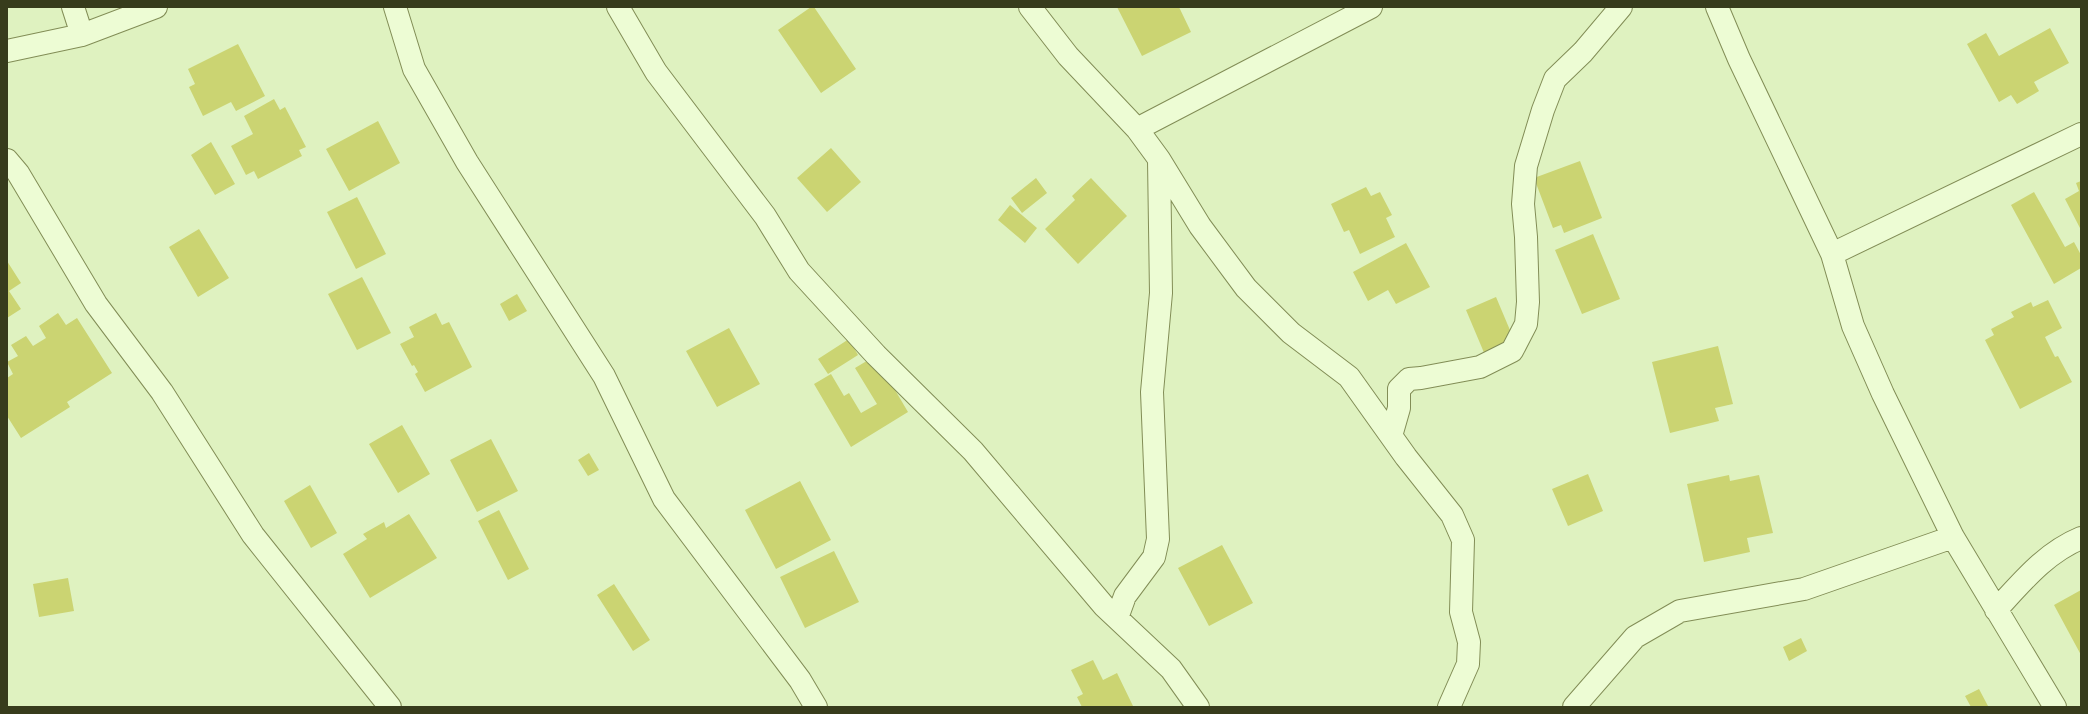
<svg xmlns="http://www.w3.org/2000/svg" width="2088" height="714" font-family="'PT Serif',serif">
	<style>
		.building { fill: #cbd472 }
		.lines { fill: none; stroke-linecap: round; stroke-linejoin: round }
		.minor-casing { stroke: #828d56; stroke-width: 24 }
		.minor { stroke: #edfcd4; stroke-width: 22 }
	</style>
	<rect width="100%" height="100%" fill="#dff2c0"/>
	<path class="building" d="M811 7H814L856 69 821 93 778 30Z
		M1117 7H1179L1191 32 1142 56Z
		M2050 28 2069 63 2034 82 2039 91 2017 104 2011 95 1999 102 1967 44 1986 33 1999 56Z
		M238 44 265 96 236 111 231 102 203 116 189 87 195 84 188 69Z
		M274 99 280 110 285 107 306 147 299 150 302 156 258 179 254 171 246 175 231 146 253 134 244 116Z
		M378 121 400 163 349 191 326 149Z
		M211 142 235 184 215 195 191 155Z
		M831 148 861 182 827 212 797 178Z
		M1580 161 1602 218 1564 233 1561 225 1553 228 1534 178Z
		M1036 178 1047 193 1022 213 1011 198Z
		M1091 178 1127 216 1078 264 1045 229 1075 200 1072 196Z
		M2081 181V230L2065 199 2079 191 2076 183Z
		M1366 187 1371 196 1380 192 1392 215 1386 218 1395 237 1360 254 1349 230 1344 232 1331 204Z
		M2034 192 2065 247 2074 242 2081 255V268L2054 284 2011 205Z
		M357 197 386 254 356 269 327 212Z
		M1010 205 1037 228 1025 243 998 220Z
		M199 229 229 278 198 297 169 247Z
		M1593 234 1620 299 1582 314 1555 250Z
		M1406 243 1430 287 1396 304 1388 290 1368 301 1353 272Z
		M7 261 21 283 9 291 21 309 7 318Z
		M362 277 391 333 357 350 328 294Z
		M517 294 527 311 509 321 500 304Z
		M1496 297 1515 342 1485 355 1466 310Z
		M2048 300 2062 328 2045 337 2055 357 2058 356 2072 382 2020 409 1985 340 1994 335 1991 329 2014 317 2011 312 2031 302 2033 307Z
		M58 313 66 325 77 318 112 373 67 402 70 407 21 438 7 416V378L13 374 7 362 18 356 11 345 26 336 33 346 46 338 39 326Z
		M436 313 442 325 449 322 472 367 425 392 415 374 418 372 414 365 412 366 400 344 414 337 409 327Z
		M729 328 760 384 717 407 686 351Z
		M849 339 858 355 828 374 818 359Z
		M1718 346 1733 404 1715 408 1719 421 1670 433 1652 362Z
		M875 356 908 412 851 447 814 384 831 374 844 396 849 393 861 413 877 404 855 368Z
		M402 425 430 474 398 493 369 444Z
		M491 439 518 491 477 512 450 460Z
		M589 453 599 470 588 476 578 460Z
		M1588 474 1603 511 1568 526 1552 489Z
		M1729 475 1730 481 1759 475 1773 533 1747 538 1750 552 1704 562 1687 484Z
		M800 481 831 540 776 569 745 510Z
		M310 485 337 533 311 548 284 501Z
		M499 510 529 569 508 580 478 521Z
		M409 514 437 558 370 598 343 554 367 539 363 534 384 522 386 528Z
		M1222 545 1253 603 1209 626 1178 568Z
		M834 551 859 602 805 628 780 577Z
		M68 578 74 611 39 617 33 584Z
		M614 584 650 640 633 651 597 595Z
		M2081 590V655L2054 605Z
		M1801 638 1807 651 1789 661 1783 647Z
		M1093 660 1103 680 1117 673 1133 706 1082 707 1077 697 1083 694 1071 670Z
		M1979 689 1988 706 1971 707 1965 696Z"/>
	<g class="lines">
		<g class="minor-casing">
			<path id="minor" d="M73 7 82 35
				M395 7 414 69 467 162 604 376 664 499 800 680 816 707
				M618 7 656 72 765 216 799 271 876 355 973 451 1104 606 1171 669 1198 707
				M1030 7 1068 56 1137 129 1159 159 1200 226 1246 288 1291 333 1349 377 1406 457 1452 515 1463 540 1461 612 1469 642 1468 664 1449 707
				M1717 7 1739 59 1832 254 1853 326 1883 394 1953 537 2055 707
				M7 51 82 35 156 7
				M1137 129 1371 7
				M7 160 18 173 96 304 162 392 253 535 390 707
				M1832 254 2081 134
				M1391 436 1399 408V389L1409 379 1421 378 1480 367 1512 351 1526 324 1528 302 1526 237 1523 204 1526 166 1543 110 1555 79 1583 52 1621 7
				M1996 610C2022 582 2045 553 2081 538
				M1117 618 1125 596 1154 557 1158 539 1152 392 1161 293 1159 160
				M1574 707 1635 637 1680 611 1804 589 1953 537"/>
		</g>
		<use href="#minor" class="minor"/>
	</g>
	<rect width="2088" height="714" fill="none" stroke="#373c1c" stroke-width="16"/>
</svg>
